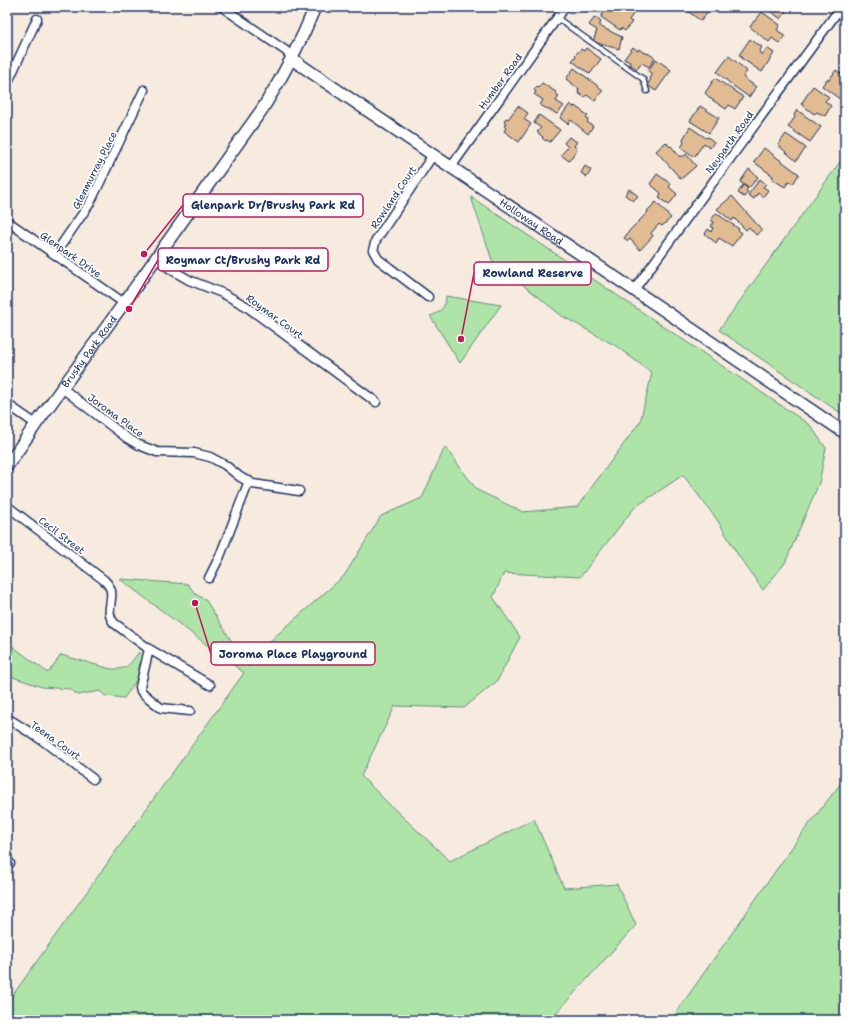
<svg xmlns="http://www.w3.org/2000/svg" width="852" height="1027" font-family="'Shantell Sans',sans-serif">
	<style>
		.green { fill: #aee4a7; stroke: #648a82 }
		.building { fill: #e1bb92; stroke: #1b2f5e }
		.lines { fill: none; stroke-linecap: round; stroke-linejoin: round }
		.service-casing { stroke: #1b2f5e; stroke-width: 7 }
		.minor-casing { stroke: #1b2f5e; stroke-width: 11 }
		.secondary-casing { stroke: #1b2f5e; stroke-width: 14 }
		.service { stroke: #fff; stroke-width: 4 }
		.minor { stroke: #fff; stroke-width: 8 }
		.secondary { stroke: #fff; stroke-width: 11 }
		.labels { text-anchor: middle; stroke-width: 3.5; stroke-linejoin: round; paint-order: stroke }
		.street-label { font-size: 10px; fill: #1b2f5e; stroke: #fff }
		.leader { fill: none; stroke: #c2185b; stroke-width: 1.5 }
		.callout-dot { fill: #c2185b; stroke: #fff; stroke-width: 1.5 }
		.callout { fill: #fff; stroke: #c2185b; stroke-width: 1.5 }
		.callout-label { font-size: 11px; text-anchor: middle; font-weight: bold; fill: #1b2f5e }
	</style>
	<rect width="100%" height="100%" fill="#f6ebde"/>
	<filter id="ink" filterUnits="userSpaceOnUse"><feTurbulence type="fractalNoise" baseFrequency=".025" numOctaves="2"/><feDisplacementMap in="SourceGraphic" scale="8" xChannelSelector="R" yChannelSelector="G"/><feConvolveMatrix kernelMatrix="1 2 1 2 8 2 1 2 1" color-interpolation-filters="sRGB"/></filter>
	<g filter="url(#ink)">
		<path class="green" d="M845 155V416L719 330Z
			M471 197 810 425 826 448 819 483 785 563 763 590 738 555 718 521 683 475 634 508 580 577 504 573 493 597 520 637 497 681 464 708 395 706 361 776 390 805 450 861 534 819 564 888 617 884 636 925 550 1020H7V1003L244 673 120 579 188 584 195 594 205 599 248 667 262 648 344 576 381 516 422 498 445 447 477 490 523 512 577 507 640 422 652 373 616 346 562 316 492 260Z
			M446 296 501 305 460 363 430 316C440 313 446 307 446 296Z
			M7 642 48 673 61 655 111 669C128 670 129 665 139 652L141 657 137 679 124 698 105 696 100 691 78 695 70 689 42 687 7 675Z
			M845 778V1020H671L800 836Z"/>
		<path class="building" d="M610 7H627L634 13 629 20 632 22 625 31 621 28 620 30 601 17 606 9 608 10Z
			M682 7H711L701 21Z
			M762 7H782L786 11 781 19 766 8 765 10Z
			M762 12 780 25 777 30 785 36 780 44 772 38 769 42 750 27 754 21H755Z
			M595 17 601 22 599 26 622 37 619 49 593 42 597 30 589 25Z
			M750 39 753 42V41L762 47 759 52 762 55 767 48 774 53 762 72 741 58 742 57 739 55Z
			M633 47 638 51 639 49 644 53V52L648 54V53L655 58 649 67 642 63 640 64 637 69 629 64 630 62 624 59Z
			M586 48 601 59 590 74 572 61 576 56 575 55 581 49 584 51Z
			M729 56 747 71 743 77 756 87 749 97 732 85 717 72Z
			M656 59 671 70 656 91 647 85 651 79 649 78 652 74 648 71Z
			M574 68 603 90 595 101 587 95 584 97 578 93 579 89 566 79Z
			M836 70 845 77V95L841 100 822 86 827 79 829 80Z
			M715 78 743 97 735 109 729 105 726 109 711 99 705 93Z
			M542 83 556 92 555 93 559 96 556 101 564 106 557 114 540 105 543 100 534 94 536 92 534 90 537 86 538 88Z
			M813 86 829 97 825 101 831 106 825 116 817 112 814 114 801 104Z
			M570 104 574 107 573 108 575 106 588 116 586 118 588 120 587 122 593 126 588 134 571 120 568 124 560 118Z
			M518 106 528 113 524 119 531 124 519 142 504 131 506 128 504 126 506 123 504 121 506 118 508 119Z
			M700 106 719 118 709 133 690 121Z
			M797 110 821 127 810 142 788 127 795 117 794 115Z
			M539 115 560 130 550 142 547 140 546 141 542 138 543 137 537 132 541 128 534 123Z
			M690 127 706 138 708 137 714 142 710 148 704 143 694 157 681 147 684 143 683 139Z
			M786 134 806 148 796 161 778 145Z
			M569 137 577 142 574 146 577 149 569 161 561 155 568 147 564 143Z
			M666 142 670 147 671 146 680 157 682 155 683 157 686 154 696 166 681 179 656 151Z
			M764 148 799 174 793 184 789 181 785 187 772 179 773 176 754 162Z
			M585 166 591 170 587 177 581 173Z
			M749 169 758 177 749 188 740 182Z
			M657 174 671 184 669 187 677 194 669 205 659 198 661 193 650 184Z
			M760 179 766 184 763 187 768 190 763 197 758 193 754 199 748 195Z
			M743 185 748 188 746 190 748 192 744 197 738 193Z
			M629 189 638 196 633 201 625 195Z
			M732 196 762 230 756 235 749 227 746 230 734 218 732 221 717 209Z
			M656 202 671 218 662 226 659 224 651 233 653 236 640 250 630 239 628 241 624 238 630 230 648 212 647 211Z
			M716 213 739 229 738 230 742 233 732 246 719 238 716 243 705 234 708 229 711 232 713 228 711 226 714 222 711 220Z"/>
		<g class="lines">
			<g class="service-casing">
				<path id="service" d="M557 18 643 79 647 91"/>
			</g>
			<g class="minor-casing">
				<path id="minor" d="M222 7 286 51 292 58
					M7 84 37 19
					M451 167 565 7
					M7 221 124 303
					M55 254 90 203 144 90
					M156 258 172 270 189 280 222 293 246 306 376 402
					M634 290 841 7
					M428 297 378 259 373 250 376 240 433 155
					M62 388 127 438 139 445 157 452 194 453 210 457 225 465 240 477 253 484 299 491
					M7 404 36 424
					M7 506 104 580C107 583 110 586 111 591 113 603 105 612 114 623L149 649 210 685
					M209 578 220 556 249 481
					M149 649 140 687 141 691 145 695 161 708 190 711
					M7 718 42 740 93 779
					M7 861 10 863"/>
			</g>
			<g class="secondary-casing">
				<g id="secondary">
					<path id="s1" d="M292 58 299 64 433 155 634 290 845 433"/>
					<path id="s2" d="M7 466 36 424 124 303 263 108C283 76 301 42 315 7"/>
				</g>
			</g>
			<use href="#service" class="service"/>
			<use href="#minor" class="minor"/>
			<use href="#secondary" class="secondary"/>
		</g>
	</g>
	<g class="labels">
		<g class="street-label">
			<text transform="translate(500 81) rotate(-54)" y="4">Humber Road</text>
			<text transform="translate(729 142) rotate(-54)" y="4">Neuparth Road</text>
			<text transform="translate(94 170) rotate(-63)" y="4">Glenmurray Place</text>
			<text transform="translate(393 197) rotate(-56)" y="4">Rowland Court</text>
			<text dy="4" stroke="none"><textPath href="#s1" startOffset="290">Holloway Road</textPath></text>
			<text transform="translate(71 254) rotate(35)" y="4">Glenpark Drive</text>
			<text transform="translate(275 316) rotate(36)" y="4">Roymar Court</text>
			<text dy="4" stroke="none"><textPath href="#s2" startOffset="141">Brushy Park Road</textPath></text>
			<text transform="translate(116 415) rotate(36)" y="4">Joroma Place</text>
			<text transform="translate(62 535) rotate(37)" y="4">Cecil Street</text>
			<text transform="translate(56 740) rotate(35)" y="4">Teena Court</text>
		</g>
	</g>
	<path class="leader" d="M144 254L183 205M129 309L158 260M461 339L474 273M195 603L211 654"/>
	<g class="callout-dot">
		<circle cx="144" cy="254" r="4"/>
		<circle cx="129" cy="309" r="4"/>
		<circle cx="461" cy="339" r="4"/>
		<circle cx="195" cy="603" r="4"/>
	</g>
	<g class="callout">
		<rect x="183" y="194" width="180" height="23" rx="4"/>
		<rect x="158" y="248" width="170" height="23" rx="4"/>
		<rect x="474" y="262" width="117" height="23" rx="4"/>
		<rect x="211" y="642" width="164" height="23" rx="4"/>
	</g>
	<g class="callout-label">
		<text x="273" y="209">Glenpark Dr/Brushy Park Rd</text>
		<text x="243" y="264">Roymar Ct/Brushy Park Rd</text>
		<text x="533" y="277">Rowland Reserve</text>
		<text x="293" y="658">Joroma Place Playground</text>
	</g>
	<rect width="852" height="1027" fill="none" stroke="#fff" stroke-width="24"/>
	<rect x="12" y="12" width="828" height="1003" fill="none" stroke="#1b2f5e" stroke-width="1.5" filter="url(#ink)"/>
</svg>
